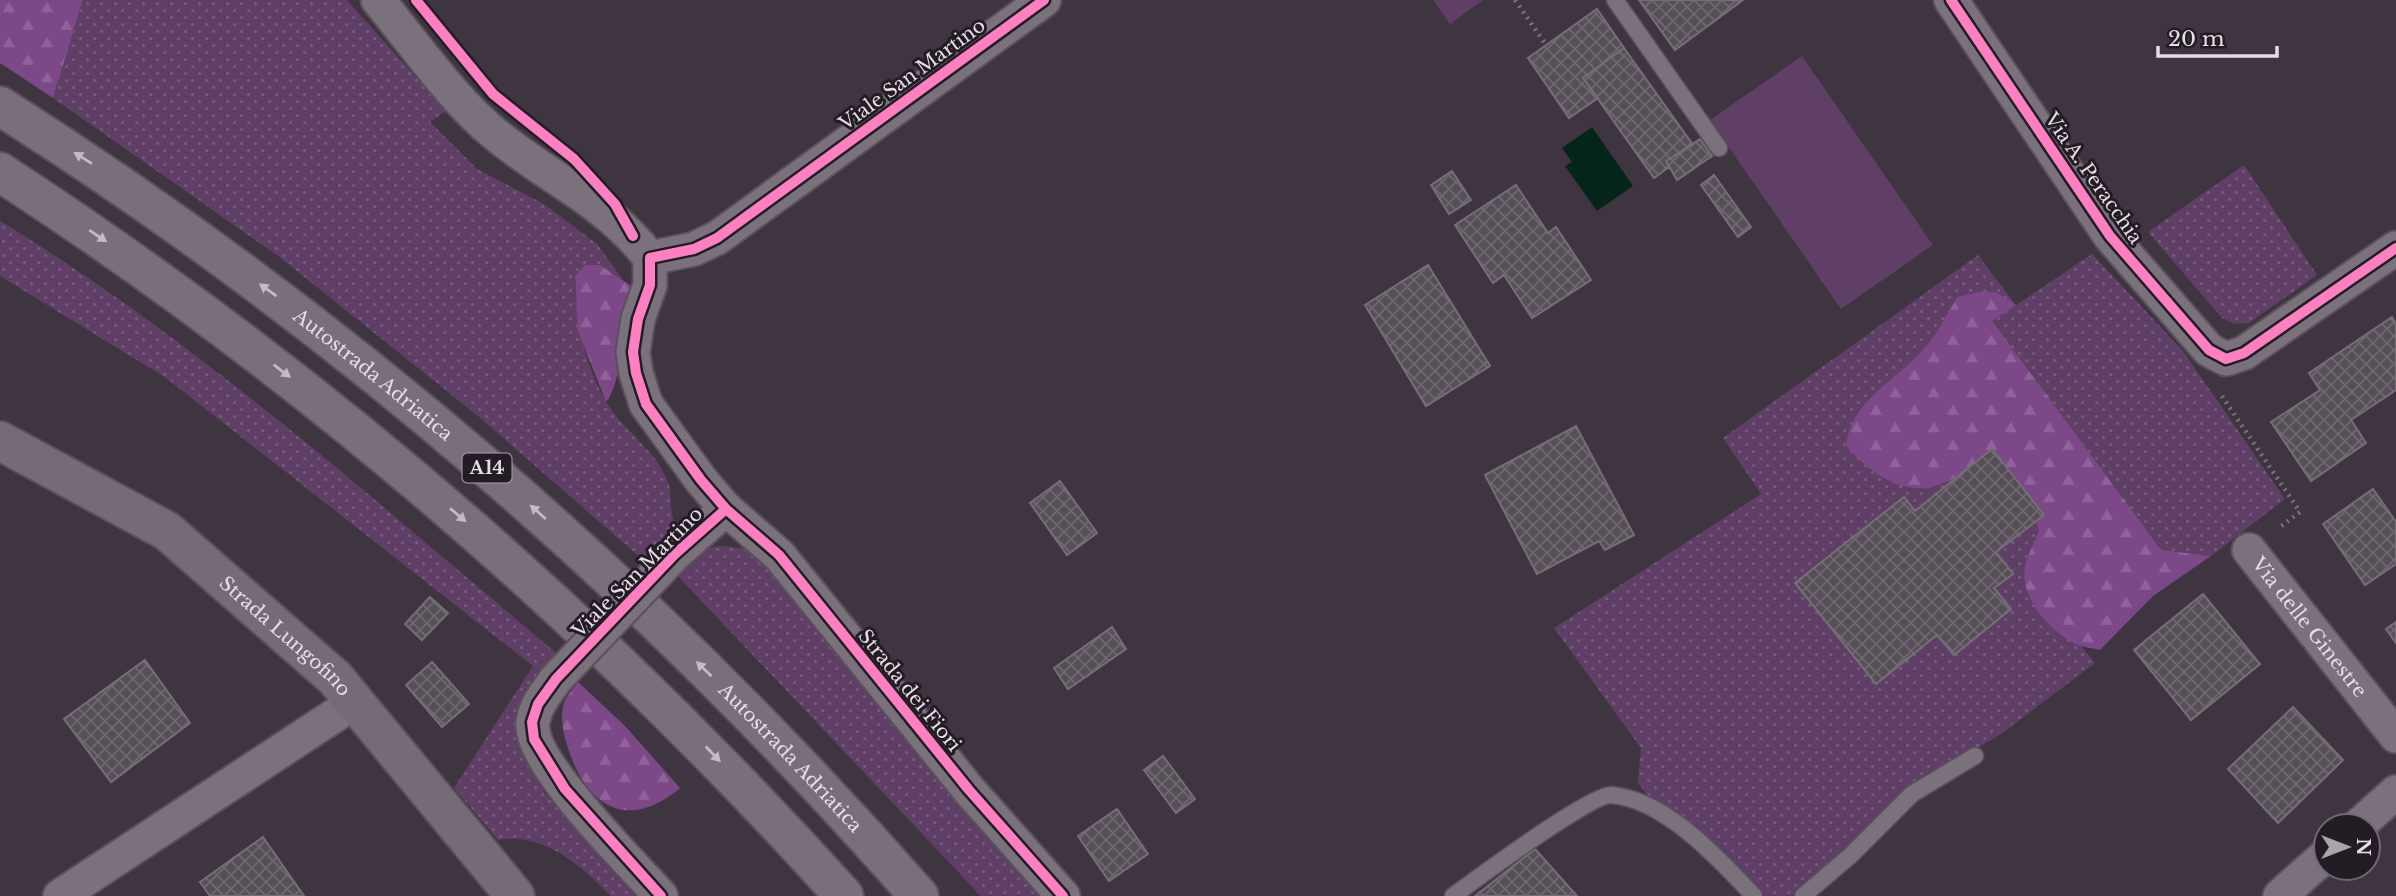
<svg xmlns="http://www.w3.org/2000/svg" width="2396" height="896" font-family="'Libre Baskerville',serif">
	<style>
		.green { fill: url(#green-dots) }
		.forest { fill: url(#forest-firs) }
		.pitch { fill: #5f3f65 }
		.water { fill: #06251a }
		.building { fill: url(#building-cross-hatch); stroke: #766e77; stroke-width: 2 }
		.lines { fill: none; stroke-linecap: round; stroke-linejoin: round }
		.lane-casing { stroke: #58515a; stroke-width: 19 }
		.street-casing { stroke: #58515a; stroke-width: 37 }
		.secondary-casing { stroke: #58515a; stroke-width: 42 }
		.highway-casing { stroke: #58515a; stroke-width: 42 }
		.path { stroke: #7a737c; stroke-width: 4.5; stroke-dasharray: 2 5; stroke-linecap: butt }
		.lane { stroke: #7b717d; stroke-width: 16 }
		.street { stroke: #7b717d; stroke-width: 33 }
		.secondary { stroke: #756b77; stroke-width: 38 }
		.highway { stroke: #796e7b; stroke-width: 38 }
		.street-bridge-casing { stroke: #58515a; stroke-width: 37; stroke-linecap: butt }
		.street-bridge { stroke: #7b717d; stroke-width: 33 }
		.cycleway-casing { stroke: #231c24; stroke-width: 15 }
		.cycleway { stroke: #ff80c0; stroke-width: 10 }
		.oneway { fill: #c5bbc7 }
		.labels { text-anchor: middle; stroke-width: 6; stroke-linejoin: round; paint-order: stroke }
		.shield { fill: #231c24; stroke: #aca2ac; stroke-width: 2 }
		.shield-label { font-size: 18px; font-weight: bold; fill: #e6dce7 }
		.street-label { font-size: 19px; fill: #e6dce7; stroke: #231c24 }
	</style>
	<defs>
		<pattern id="green-dots" width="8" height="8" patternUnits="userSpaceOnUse" patternTransform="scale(1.75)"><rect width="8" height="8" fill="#5f3f65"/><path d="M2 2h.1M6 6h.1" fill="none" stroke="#765a7b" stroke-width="1.8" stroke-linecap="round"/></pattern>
		<pattern id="forest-firs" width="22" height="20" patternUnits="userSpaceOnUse" patternTransform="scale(1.75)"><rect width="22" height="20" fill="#7d4888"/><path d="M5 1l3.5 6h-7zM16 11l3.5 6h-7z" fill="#8f6299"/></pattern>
		<pattern id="building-cross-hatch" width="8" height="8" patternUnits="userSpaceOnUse" patternTransform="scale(1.75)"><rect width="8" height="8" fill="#574f58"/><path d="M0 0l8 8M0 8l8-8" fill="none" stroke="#6f6870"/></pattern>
	</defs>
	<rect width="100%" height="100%" fill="#3e3540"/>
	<path class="green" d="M83 0H347L446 111 430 122 477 169 544 204 597 244 624 281 600 265H585L575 276C576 320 583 360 605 400 622 431 658 450 669 485 671 492 670 499 671 507 677 544 677 538 651 567L478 416 278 256 53 98Z
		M2244 165 2317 275 2249 323 2235 324 2222 318 2148 232Z
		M0 221C202 344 379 505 560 656L528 756 544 792 635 896H611C580 865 544 832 498 840L454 788 533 666 166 378 0 276Z
		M2092 254 2183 351 2285 499 2211 556 2180 553 2073 636 2095 663 2001 734 1919 782 1793 896H1765L1701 834 1658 810 1638 782 1641 748 1554 628 1761 494 1723 438 1978 255 2016 305Z
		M721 546 748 549 778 571 1049 896H981L675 573 709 548Z"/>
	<path class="forest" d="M0 0H83L53 98 0 63Z
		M585 265H600L637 290C631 312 618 392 606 402L578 331 575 276Z
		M1984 291 1998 293 2016 305 1992 321 2161 550 2211 556 2153 596 2100 650C2093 648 2085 648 2078 645 2052 634 2019 597 2025 567 2027 555 2035 542 2039 531L2029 498 1972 470C1958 476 1941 486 1926 488 1893 491 1866 468 1846 446 1851 401 1894 382 1922 351 1937 335 1945 316 1958 297Z
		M578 682 625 726 680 788C628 832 587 807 568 748 563 734 559 714 565 700 568 694 574 688 578 682Z"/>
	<path class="pitch" d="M1433 0H1483L1450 24Z
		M1802 56 1933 245 1841 309 1710 120Z"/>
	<path class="water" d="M1592 127 1633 186 1597 211 1565 166 1572 162 1562 148Z"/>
	<path class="building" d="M1639 0H1743L1675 50Z
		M1597 9 1624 48 1583 78 1598 98 1569 118 1528 58Z
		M1624 48 1693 145 1666 161 1669 167 1654 178 1583 78Z
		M1700 139 1712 156 1677 180 1666 161Z
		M1452 171 1471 200 1449 214 1431 185Z
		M1714 175 1751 227 1738 237 1701 185Z
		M1516 185 1548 233 1556 227 1591 280 1532 318 1504 275 1493 283 1455 225Z
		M1428 265 1490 366 1426 406 1365 305Z
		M2392 317 2396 324V390L2351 420 2366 443 2311 481 2271 422 2320 390 2309 373Z
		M1576 426 1634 535 1605 550 1599 541 1537 574 1485 475Z
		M1992 449 2044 515 1996 552 2013 574 1994 588 2011 609 1954 655 1937 635 1876 684 1795 583 1904 497 1915 511Z
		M1060 481 1097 533 1067 555 1030 503Z
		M2373 489 2396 522V564L2365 585 2323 524Z
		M2203 594 2260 664 2191 720 2134 650Z
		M430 597 448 613 422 640 405 624Z
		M2396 622V643L2386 629Z
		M1112 627 1126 649 1068 689 1054 668Z
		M145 660 190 723 111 782 64 719Z
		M432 662 469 704 442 727 406 685Z
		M2293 707 2343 760 2278 823 2228 769Z
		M1163 756 1195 799 1176 813 1144 770Z
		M1117 809 1148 854 1109 881 1078 836Z
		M263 837 304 896H210L200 882Z
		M1535 849 1577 896H1475Z"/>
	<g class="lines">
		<g class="lane-casing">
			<path id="lane" d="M1615 0 1719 148
				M1453 896C1476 879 1591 794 1611 795 1665 799 1720 860 1754 896
				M1803 896 1851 855 1912 794 1975 756"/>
		</g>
		<g class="street-casing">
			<g id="street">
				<path d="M378 0C414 43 452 99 495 134 548 178 606 201 650 258"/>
				<path d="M1044 0 717 238 694 249 650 258V285L638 319 633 352 636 373 646 404 701 480 726 509 779 555 969 790 1063 896"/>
				<path d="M1951 0 2110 236 2209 350 2226 359 2244 353 2396 248"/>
				<path id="s1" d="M2249 550 2396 736"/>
				<path d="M674 555 726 509"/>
				<path d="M556 679C547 692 536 704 533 721 526 760 633 865 661 896"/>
				<path d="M2358 826 2396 792"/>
				<path d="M60 896 355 702"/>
				<path d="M2280 896 2326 855"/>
			</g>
		</g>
		<g class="secondary-casing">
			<g id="secondary">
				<path id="s2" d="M0 441 167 531 335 678 515 896"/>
			</g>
		</g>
		<g class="highway-casing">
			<g id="highway">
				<path id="s3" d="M0 106C342 323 651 591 919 896"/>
				<path d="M0 172C315 377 593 618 844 896"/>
			</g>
		</g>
		<path class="path" d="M1515 0 1546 45
			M2222 396 2300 512 2279 528"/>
		<use href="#lane" class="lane"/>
		<use href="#street" class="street"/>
		<use href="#secondary" class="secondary"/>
		<use href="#highway" class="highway"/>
		<g class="street-bridge-casing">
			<path id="street-bridge" d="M556 679 674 555"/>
		</g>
		<use href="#street-bridge" class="street-bridge"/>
		<g class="cycleway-casing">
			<path id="cycleway" d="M416 0 493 94 574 159 615 204 633 236
				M1044 0 717 238 694 249 650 258V285L638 319 633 352 636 373 646 404 701 480 726 509 779 555 969 790 1063 896
				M1951 0 2110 236 2209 350 2226 359 2244 353 2396 248
				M661 896 565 789 534 739 532 722 538 704 556 679 674 555 726 509"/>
		</g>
		<use href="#cycleway" class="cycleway"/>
	</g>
	<defs><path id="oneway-solid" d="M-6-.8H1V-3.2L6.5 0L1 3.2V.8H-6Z" transform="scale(1.75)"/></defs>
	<g class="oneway">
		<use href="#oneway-solid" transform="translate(83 158) rotate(-148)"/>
		<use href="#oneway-solid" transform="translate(98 236) rotate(34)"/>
		<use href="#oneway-solid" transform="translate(268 290) rotate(-144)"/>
		<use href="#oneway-solid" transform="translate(282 371) rotate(37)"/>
		<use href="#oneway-solid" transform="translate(538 512) rotate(-138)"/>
		<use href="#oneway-solid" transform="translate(458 515) rotate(40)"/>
		<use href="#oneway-solid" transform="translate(704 669) rotate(-136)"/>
		<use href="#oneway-solid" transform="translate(713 754) rotate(46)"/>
	</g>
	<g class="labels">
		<rect class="shield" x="462.5" y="453.5" width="49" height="29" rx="5"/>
		<g class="shield-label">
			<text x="487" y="474">A14</text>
		</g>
		<g class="street-label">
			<text transform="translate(912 74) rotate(-36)" y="7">Viale San Martino</text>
			<text transform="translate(2094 178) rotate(55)" y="7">Via A. Peracchia</text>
			<text dy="7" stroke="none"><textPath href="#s3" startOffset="460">Autostrada Adriatica</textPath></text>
			<text transform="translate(637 572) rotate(-45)" y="7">Viale San Martino</text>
			<text dy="7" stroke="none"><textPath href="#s1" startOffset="98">Via delle Ginestre</textPath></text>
			<text dy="7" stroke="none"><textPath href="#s2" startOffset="348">Strada Lungofino</textPath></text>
			<text transform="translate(910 690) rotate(51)" y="7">Strada dei Fiori</text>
			<text dy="7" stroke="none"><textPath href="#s3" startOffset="1027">Autostrada Adriatica</textPath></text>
		</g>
	</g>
	<g transform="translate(2347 847) rotate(90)"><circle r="33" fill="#231c24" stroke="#716972" stroke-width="2"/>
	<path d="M0-5L12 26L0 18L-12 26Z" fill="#aba2ad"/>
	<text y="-10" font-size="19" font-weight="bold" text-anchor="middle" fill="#e6dce7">N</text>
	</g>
	<path d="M2158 46v10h119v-10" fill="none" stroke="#e6dce7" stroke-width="3.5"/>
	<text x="2168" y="46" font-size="21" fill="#e6dce7" stroke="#231c24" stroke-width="5" paint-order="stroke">20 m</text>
</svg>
